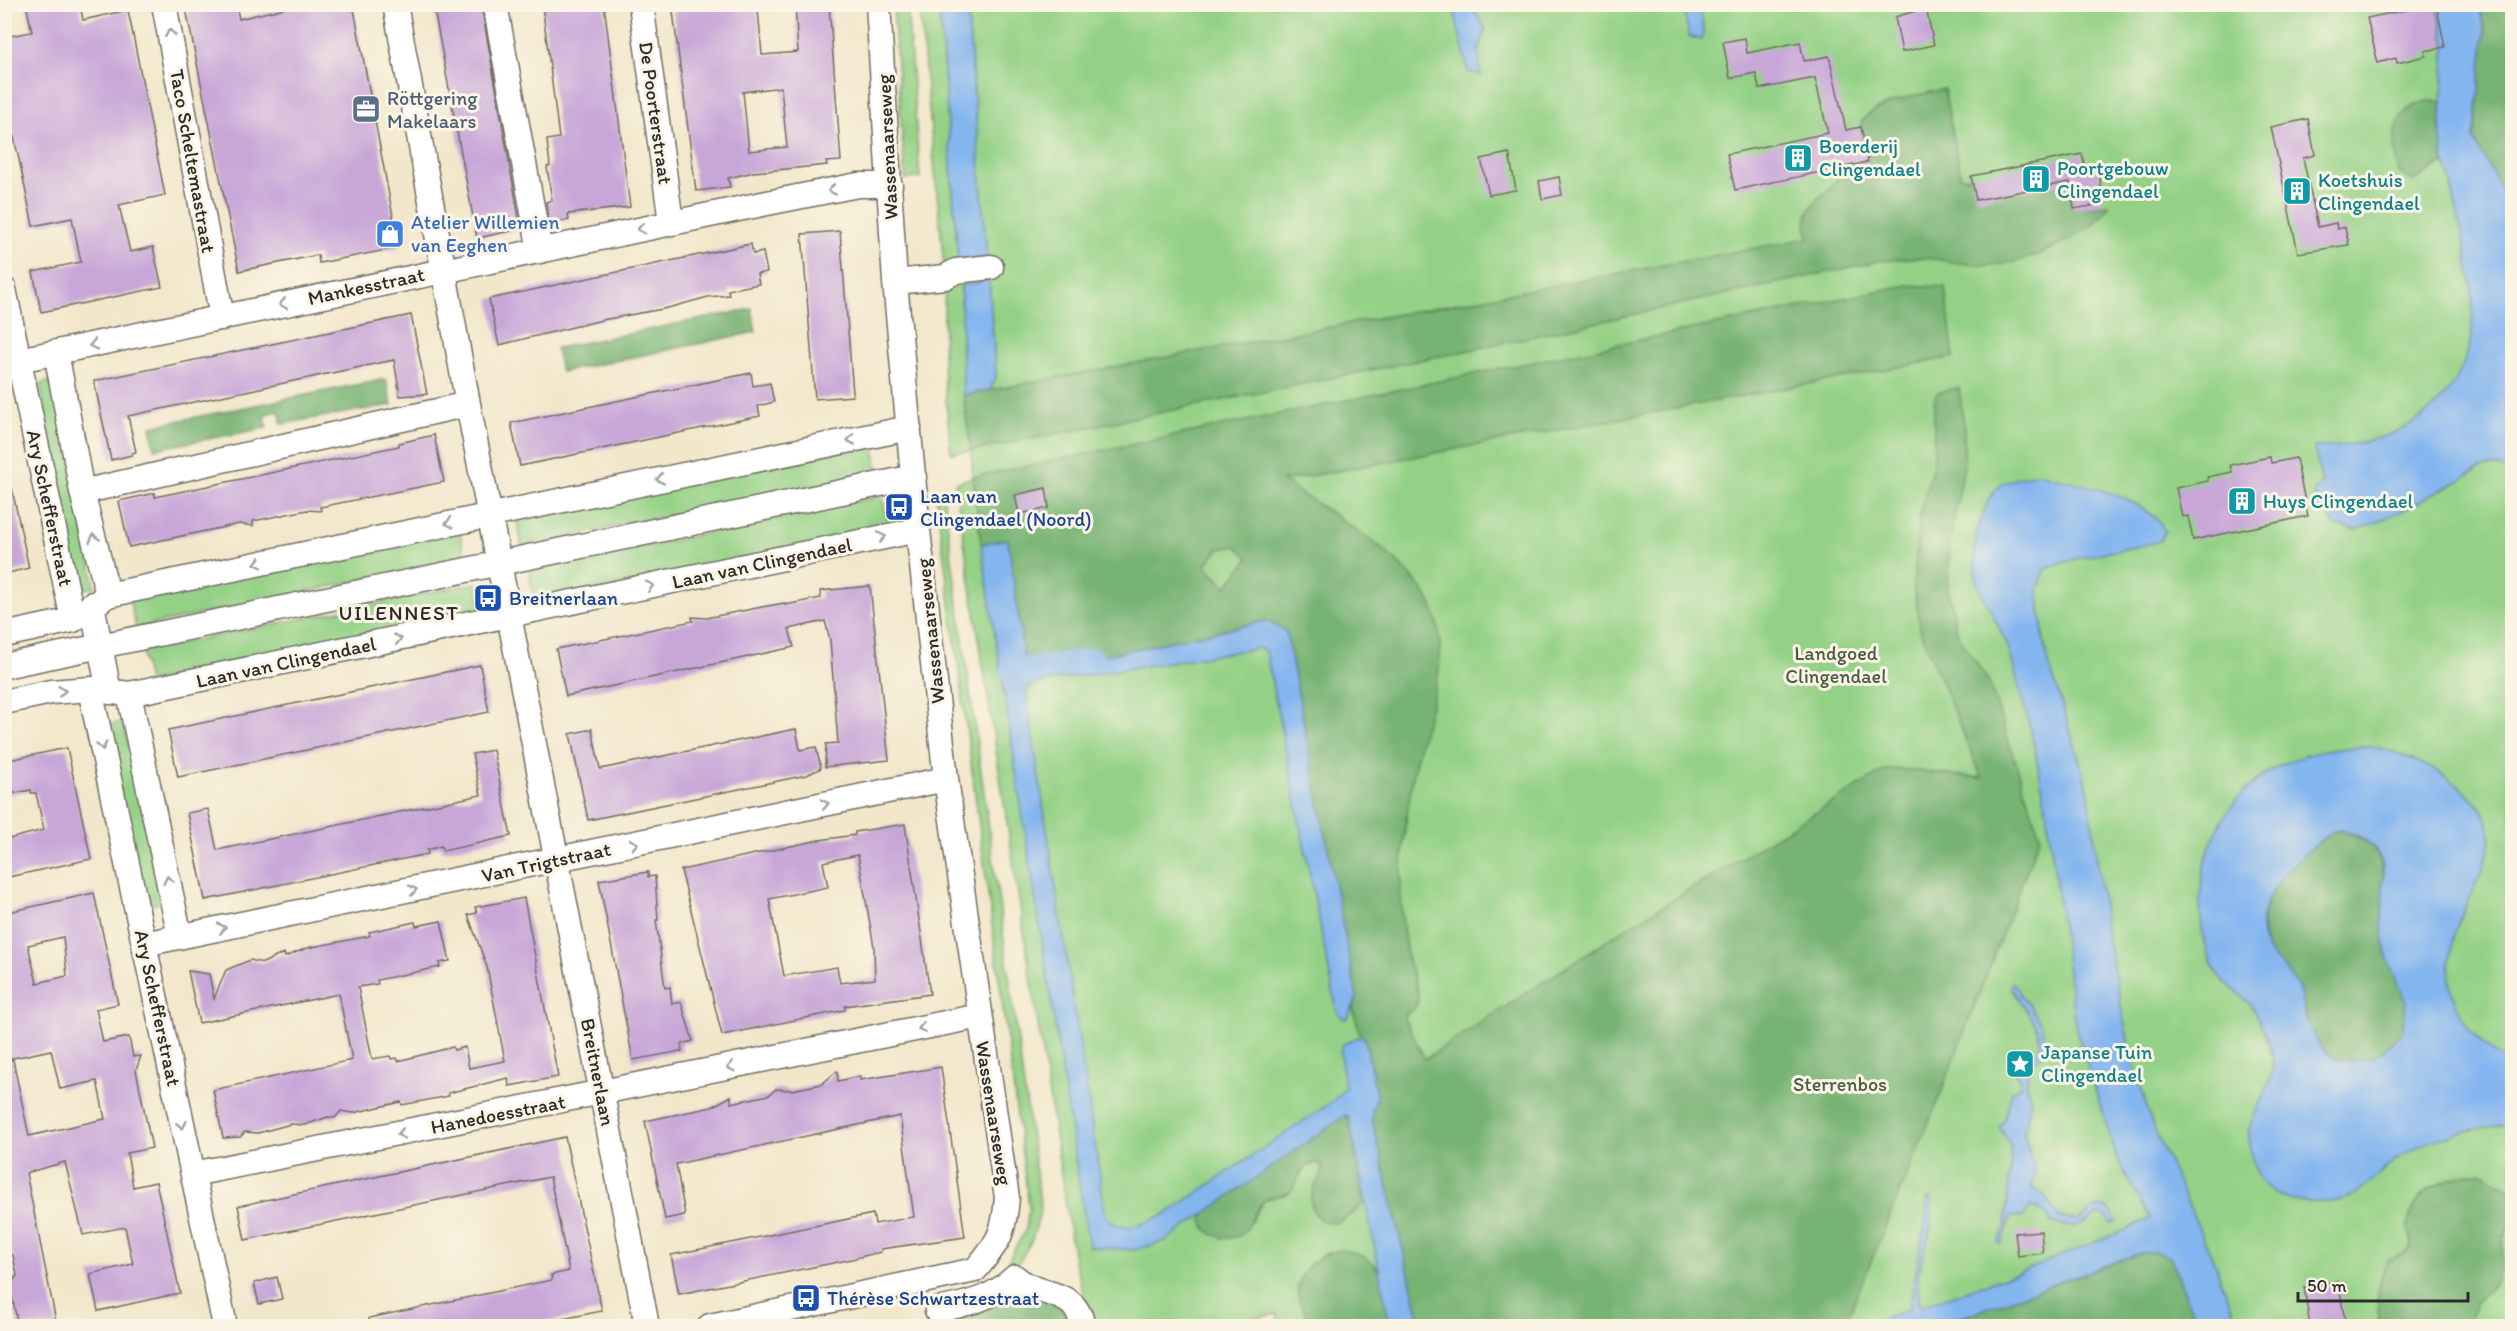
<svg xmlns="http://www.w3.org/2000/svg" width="2517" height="1331" font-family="Itim,sans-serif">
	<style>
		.green { fill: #94d186; stroke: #607e58; stroke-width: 1.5; fill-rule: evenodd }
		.forest { fill: #77b373; stroke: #516f4f; stroke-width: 1.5; fill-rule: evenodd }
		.water { fill: #83b5ef; stroke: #57708d; stroke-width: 1.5; fill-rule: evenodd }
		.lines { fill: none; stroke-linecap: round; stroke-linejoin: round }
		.canal { stroke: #83b5ef; stroke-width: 24 }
		.building { fill: #c8a7d8; fill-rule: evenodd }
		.minor-casing { stroke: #716d63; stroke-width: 27 }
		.minor { stroke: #fff; stroke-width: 24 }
		.oneway { stroke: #a0a0a0 }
		.labels { text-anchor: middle; stroke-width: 6; stroke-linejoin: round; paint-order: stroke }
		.service-label { font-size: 20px; fill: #4e5e75; stroke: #fcf5e5; text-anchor: start }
		.street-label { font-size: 20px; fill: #2b2b2b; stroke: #fcf5e5 }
		.culture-label { font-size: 20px; fill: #0d838f; stroke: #fcf5e5; text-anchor: start }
		.shop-label { font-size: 20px; fill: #366cbe; stroke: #fcf5e5; text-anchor: start }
		.transit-label { font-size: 20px; fill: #164399; stroke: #fcf5e5; text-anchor: start }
		.park-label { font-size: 20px; fill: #4a5d46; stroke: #fcf5e5 }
		.neighbourhood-label { font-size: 21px; letter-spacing: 1.5px; fill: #2b2b2b; stroke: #fcf5e5 }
	</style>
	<rect width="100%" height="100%" fill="#fcf5e5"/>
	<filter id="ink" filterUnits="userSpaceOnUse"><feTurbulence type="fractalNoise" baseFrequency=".0167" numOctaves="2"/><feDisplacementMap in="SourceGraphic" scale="12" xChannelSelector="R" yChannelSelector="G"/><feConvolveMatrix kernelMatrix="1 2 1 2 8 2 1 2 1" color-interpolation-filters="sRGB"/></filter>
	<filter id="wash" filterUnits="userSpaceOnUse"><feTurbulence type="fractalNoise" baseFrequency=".008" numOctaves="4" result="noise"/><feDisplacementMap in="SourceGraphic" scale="24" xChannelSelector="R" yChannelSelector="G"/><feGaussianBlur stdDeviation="1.35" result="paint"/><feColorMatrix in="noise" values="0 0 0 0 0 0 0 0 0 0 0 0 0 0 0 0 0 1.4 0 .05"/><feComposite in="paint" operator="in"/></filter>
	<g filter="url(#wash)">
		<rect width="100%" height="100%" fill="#f2e7cb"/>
		<path class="green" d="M893 5H907L920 178 905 179Z
			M919 5H939L958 259 978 142 967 5H2512V1326H1390L1378 1266 1327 1253 1308 1266 1305 1312 1313 1326H1279L1277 1314 1216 1326H1092L1074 1259 955 483 973 477 971 451 951 453 943 367 945 277ZM988 281 996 376 964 395 961 286ZM1349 1118 1311 1207 1323 1168 1316 1163 1305 1167 1289 1193 1266 1199C1249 1216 1248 1249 1213 1234Z
			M55 380 95 587 79 590 40 384Z
			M872 439 879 473 522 546 515 513Z
			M943 494 1041 1210 1032 1240 1017 1266 1009 1259 1026 1229 1029 1207 936 495Z
			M882 496 889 528 535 603 529 571Z
			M459 527 465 558 136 628 129 596Z
			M476 583 483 614 148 682 142 651Z
			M123 722 163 902 143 907 107 725Z"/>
		<path class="forest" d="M2478 5H2512V210L2474 139 2485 31Z
			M1944 89 1961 177 2070 182 2074 208 2109 205C2100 222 2085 231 2068 240 2036 258 2005 269 1967 264 1954 263 1940 259 1926 258 1911 257 1895 260 1880 261L1470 350 971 451 963 395 1809 238 1806 225 1808 212 1818 198 1828 192 1845 167 1868 162C1866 151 1860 136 1861 125 1864 105 1925 93 1944 89Z
			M2429 101 2442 102 2440 129 2444 162 2414 181 2399 173C2390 142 2391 107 2429 101Z
			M1907 285 1945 287 1954 357 1283 481C1329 514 1416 558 1435 614 1451 663 1426 713 1416 761 1409 795 1404 830 1402 865 1400 894 1402 927 1407 956 1410 969 1419 987 1418 1000 1417 1009 1409 1012 1403 1016L1425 1059 1614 936 1885 770 1900 769 1982 778 1921 633 1913 584 1920 513 1934 461V400L1938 392 1959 388 1964 427V467L1950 540 1948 588 1957 633 1989 682 2040 836 1939 1098 1844 1326H1421L1373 1124 1372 1111 1377 1098 1365 1039 1360 1036 1353 1009 1357 998 1266 621 1032 671 1025 667 1008 540 981 544 973 477ZM1236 546 1249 558 1226 587 1205 565 1219 549Z
			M752 309 756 332 561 372 556 348Z
			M386 379 392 405 282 424 279 411 265 414 267 428 154 449 151 426Z
			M2338 829C2370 840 2382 848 2383 883L2406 1002 2402 1034C2394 1040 2383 1052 2374 1057 2370 1059 2361 1059 2356 1060 2328 1064 2318 1046 2308 1023 2303 1010 2302 995 2296 984 2288 970 2270 959 2265 944 2251 895 2301 851 2338 829Z
			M1343 1115 1349 1118 1365 1202C1358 1208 1348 1218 1339 1222 1321 1228 1308 1210 1312 1194 1314 1185 1321 1178 1323 1168L1320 1163C1299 1161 1300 1181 1289 1193 1280 1197 1271 1194 1263 1202 1248 1216 1252 1240 1225 1238 1219 1237 1213 1235 1208 1231 1203 1226 1201 1220 1204 1214Z
			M2483 1172 2509 1189 2512 1198V1222L2503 1238 2501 1269 2497 1281 2481 1296 2465 1326H2381C2375 1302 2377 1282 2388 1260 2405 1254 2419 1248 2407 1228 2414 1188 2445 1176 2483 1172Z
			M1340 1250C1389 1256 1382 1286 1390 1326H1313C1310 1319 1304 1313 1301 1305 1289 1277 1315 1255 1340 1250Z
			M2156 1252 2171 1258 2198 1326H1937L2141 1253Z
			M1049 1294 1075 1326H962L960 1311Z"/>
		<path class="water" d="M939 5H967L987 258 958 259Z
			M1453 5H1471L1486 29 1478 50 1481 75 1468 72Z
			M1683 5H1699L1704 30 1701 40 1689 36Z
			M2437 5H2478L2485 31 2474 139 2512 210V498C2511 474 2508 460 2480 469L2404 510 2357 530 2334 525 2327 510 2318 507 2314 492 2322 483 2314 447C2409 448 2482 395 2472 293 2469 252 2456 214 2449 173L2444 162 2440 129 2446 44Z
			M989 280 996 377 990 390 963 395 961 286Z
			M2037 473C2073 482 2148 496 2165 531L2160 541C2122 552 2081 553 2045 570L2038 588 2043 634 2047 657 2088 788 2106 929 2130 1052 2153 1127 2212 1257 2239 1326H2198L2171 1258 2156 1252 2140 1253 1937 1326H1865L1909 1309 1926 1219V1199L1930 1198C1939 1235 1908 1270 1921 1306L2018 1273 2138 1225 2150 1218 2118 1161 2076 1030 2045 801 2032 736 2008 646 1976 581 1974 552 1978 528 1989 499 2002 483Z
			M1008 539 1025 667 1032 671 1266 621 1286 631 1357 998 1348 1018 1343 1019 1337 1012 1266 652 1259 648 1049 681 1028 687 1027 699 1106 1216C1122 1236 1147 1223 1166 1214L1333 1101 1345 1088 1340 1052 1343 1044 1360 1036 1365 1039 1377 1098 1372 1111 1373 1124 1421 1326H1390L1349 1118 1346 1115 1165 1241 1135 1250 1089 1247 981 544Z
			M2375 747C2415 755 2498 794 2490 845 2485 873 2460 910 2453 939 2440 989 2464 1042 2512 1062V1125C2481 1125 2430 1138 2404 1154 2387 1164 2375 1181 2359 1192 2339 1205 2306 1205 2284 1197 2261 1189 2253 1172 2251 1149 2250 1144 2248 1137 2249 1131 2253 1106 2275 1087 2273 1059 2272 1048 2257 1014 2250 1005 2240 992 2219 982 2213 966 2184 900 2205 814 2267 773 2299 752 2337 747 2375 747ZM2338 829 2358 836 2374 846 2383 864 2382 927 2386 955 2406 1002 2402 1034C2394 1040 2383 1053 2374 1057 2370 1059 2361 1059 2356 1060 2328 1064 2318 1046 2308 1023 2303 1010 2302 995 2296 983 2288 970 2275 961 2267 948 2242 904 2306 848 2338 829Z
			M2013 982C2028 1009 2049 1019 2043 1055L2029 1065 2027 1074V1087L2031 1100 2024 1133 2035 1172 2032 1188 2045 1196 2058 1217 2078 1221C2092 1211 2106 1194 2116 1221L2111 1224 2108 1217 2099 1214C2077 1226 2078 1231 2051 1222L2046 1214 2032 1206 2022 1217 2011 1216 2001 1245 1998 1242 2005 1227 2011 1157 2009 1142 1999 1127 2004 1121 2012 1091 2022 1086 2015 1071 2016 1057 2039 1052C2045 1028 2022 1007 2011 988Z"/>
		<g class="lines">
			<path class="canal" d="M1012 672 1093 660"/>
		</g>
		<g id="blocks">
			<path class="building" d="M26 4H80L83 20 128 10 165 195 119 205 130 252 153 247 162 287 41 312 33 272 81 262 72 218 33 226 20 164 4 92V37L32 32Z
				M185 4H236L239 19 302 4H353L398 243H395L397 248 319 263 318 255 239 271Z
				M433 4H481L521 229 477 238Z
				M542 4H604L630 207 568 214 569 220 549 223 546 202 552 200 547 167 550 166 547 140 559 138Z
				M672 4H731V7L747 6V10L758 9 762 55 798 52 795 4H829L841 161 826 162 827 165 754 172 728 178 730 187 696 191ZM781 87 787 147 749 151 743 92Z
				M2436 4 2445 47 2425 51 2426 56 2397 63 2396 58 2378 63 2367 18Z
				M1926 8 1934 45 1902 52 1895 17Z
				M1745 38 1747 53 1800 42 1804 61 1829 56 1846 130 1861 127 1868 162 1735 190 1727 154 1828 133 1815 78 1759 89 1756 73 1730 78 1723 42Z
				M2308 119 2315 155 2303 158 2318 227 2336 223 2337 229 2345 227 2349 245 2298 253 2271 127Z
				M1509 153 1516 190 1489 195 1481 159Z
				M2082 154 2086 173 2099 171 2103 204 2074 209 2070 182 1976 200 1971 176Z
				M1559 177 1562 195 1542 199 1539 181Z
				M840 231 853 393V396L815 399 802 234Z
				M751 244 753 254 763 252 767 272 757 274 759 284 728 290 729 295 708 297 668 308 602 320 499 345 489 299Z
				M411 315 427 394 400 396 394 360 241 392 128 416 136 452 132 453V455L111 460 94 381Z
				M751 373 753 386 770 383 774 402 758 406 760 416 520 466 511 423Z
				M434 435 444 482 320 507 321 511 307 510 253 521V526L239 524 129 547 119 501 155 493V497L275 472 399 446V443Z
				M2270 457 2271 463 2296 458 2308 516 2193 540 2188 516 2182 517 2176 488 2208 481 2207 477 2232 472 2230 465Z
				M1046 488 1049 508 1019 514 1015 495Z
				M12 489 29 568 4 574V490Z
				M870 586 889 760 825 767 826 744 838 743 830 640 825 621 789 629 794 647 566 696 556 649 693 621 692 617 706 618 762 607 785 603V605L821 598 820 591Z
				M480 665 489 712 178 777 168 730Z
				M592 729 600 769 796 729 800 750 816 747 821 768 807 775 588 820 570 734Z
				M67 748 91 859 4 878V840L44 830 36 793H31V790L4 795V761Z
				M493 750 511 836 443 851 441 846 427 850 428 854 205 900 187 813 208 809 217 850 324 828 481 795 472 754Z
				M905 824 930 994 845 1006V1010L722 1035 681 870 819 840 855 835V832ZM858 855 874 947 875 979 840 983 837 967 784 976 769 899 828 887 823 862Z
				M648 872V877L655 876 658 920H656L665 988 670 987 672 1004 681 1002 693 1041 681 1044 682 1051 633 1060 599 880Z
				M94 893 118 1004 96 1009 103 1042 129 1037 133 1057 141 1056 136 1070 152 1148 127 1153 133 1187 156 1182 180 1293 98 1311 90 1274 133 1264 129 1246 125 1227 83 1235 65 1162 26 1173 57 1326H18L10 1286 17 1275 13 1255 4 1249V1060H13L29 1136 105 1119 97 1081 60 1089 51 1050 4 1060V913ZM63 937 67 976 37 983 28 945Z
				M524 898 558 1077 509 1086 508 1078 448 1093 449 1096 402 1105 401 1102 353 1113 341 1111 335 1118 328 1117 305 1125 291 1124 258 1133 245 1132 240 1137 223 1138 213 1090 352 1060 339 994 199 1023 188 971 209 974 214 999 226 970 250 960 263 963 284 953 285 957 307 948 370 936 369 932 415 922 416 926 441 921 450 961 439 963 440 967 377 980 378 984 358 987 372 1059 390 1056 391 1059 397 1058 398 1061 453 1047 454 1050 465 1047 469 1068 505 1061 487 967 468 915 477 913 475 907Z
				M941 1067 965 1237 881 1249V1252L843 1261 679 1294 671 1255 873 1214 875 1224 914 1217 900 1116 676 1164 685 1215 665 1219 645 1121 712 1107 731 1096V1103L769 1095 776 1089 792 1090 822 1084 837 1071 838 1081 860 1076V1080Z
				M565 1137 602 1311 528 1326H370L369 1318 552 1280 551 1275 569 1271 550 1177 245 1240 238 1206Z
				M2041 1231 2043 1253 2018 1256 2015 1233Z
				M277 1277 282 1299 259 1304 254 1283Z
				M2338 1281 2346 1326H2310L2304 1287Z"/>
		</g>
	</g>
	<g filter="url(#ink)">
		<use href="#blocks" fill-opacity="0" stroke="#716d63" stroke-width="1.5"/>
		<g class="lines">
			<g class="minor-casing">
				<path id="minor" d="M164 4 222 318
					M395 4 468 404 647 1326
					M495 4 540 251
					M641 4 671 222
					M895 282 945 277 956 271 991 267
					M4 289 73 620
					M56 352 82 492 108 595
					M19 360 767 203 858 185H890
					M82 492 468 404
					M92 604 109 692
					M4 635 73 620 108 595 909 428
					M4 666 914 477
					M90 689 225 1326
					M129 694 180 937
					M4 702 51 692 90 689 129 694 918 530
					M144 944 946 779
					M193 1174 980 1016
					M937 1310C967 1304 993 1299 1015 1277 1039 1299 1075 1286 1083 1326
					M710 1326 975 1270C999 1242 1004 1234 1007 1198L946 779 918 530 895 282 878 4"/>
			</g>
			<use href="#minor" class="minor"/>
		</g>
		<defs><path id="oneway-chevron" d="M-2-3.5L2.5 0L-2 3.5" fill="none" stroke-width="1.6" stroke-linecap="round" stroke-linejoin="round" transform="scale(1.5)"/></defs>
		<g class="oneway">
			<use href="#oneway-chevron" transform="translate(170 33) rotate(-100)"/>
			<use href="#oneway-chevron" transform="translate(832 190) rotate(169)"/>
			<use href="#oneway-chevron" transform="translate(641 229) rotate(168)"/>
			<use href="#oneway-chevron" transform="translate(283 304) rotate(168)"/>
			<use href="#oneway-chevron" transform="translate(93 345) rotate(168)"/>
			<use href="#oneway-chevron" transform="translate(851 440) rotate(169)"/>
			<use href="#oneway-chevron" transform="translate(660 479) rotate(169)"/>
			<use href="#oneway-chevron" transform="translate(449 523) rotate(168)"/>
			<use href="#oneway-chevron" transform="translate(882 537) rotate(-12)"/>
			<use href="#oneway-chevron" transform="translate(94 538) rotate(-104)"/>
			<use href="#oneway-chevron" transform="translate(258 563) rotate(168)"/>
			<use href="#oneway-chevron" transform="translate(650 586) rotate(-12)"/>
			<use href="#oneway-chevron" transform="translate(398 639) rotate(-12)"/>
			<use href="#oneway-chevron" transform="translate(62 691) rotate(-5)"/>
			<use href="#oneway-chevron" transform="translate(102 746) rotate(78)"/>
			<use href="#oneway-chevron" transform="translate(825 804) rotate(-12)"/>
			<use href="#oneway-chevron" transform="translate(634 844) rotate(-12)"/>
			<use href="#oneway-chevron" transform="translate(168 880) rotate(-102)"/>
			<use href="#oneway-chevron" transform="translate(413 890) rotate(-12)"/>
			<use href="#oneway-chevron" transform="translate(222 928) rotate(-12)"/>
			<use href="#oneway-chevron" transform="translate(922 1028) rotate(168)"/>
			<use href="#oneway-chevron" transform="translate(731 1067) rotate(168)"/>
			<use href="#oneway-chevron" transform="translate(182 1125) rotate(78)"/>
			<use href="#oneway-chevron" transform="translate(401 1134) rotate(169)"/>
		</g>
	</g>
	<defs>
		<g id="office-square" transform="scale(1.5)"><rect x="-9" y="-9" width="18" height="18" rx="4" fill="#5c6f8a" stroke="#fcf5e5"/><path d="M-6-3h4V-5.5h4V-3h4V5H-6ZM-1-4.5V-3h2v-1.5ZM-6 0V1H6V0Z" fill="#fff"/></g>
		<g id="building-square" transform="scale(1.5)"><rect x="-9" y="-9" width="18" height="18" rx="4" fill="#0f9aa8" stroke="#fcf5e5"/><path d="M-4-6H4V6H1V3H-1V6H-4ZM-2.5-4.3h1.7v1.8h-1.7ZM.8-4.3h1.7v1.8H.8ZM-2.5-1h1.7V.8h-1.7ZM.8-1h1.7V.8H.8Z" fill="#fff"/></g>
		<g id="shop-square" transform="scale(1.5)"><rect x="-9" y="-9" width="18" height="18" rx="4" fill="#3f7fe0" stroke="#fcf5e5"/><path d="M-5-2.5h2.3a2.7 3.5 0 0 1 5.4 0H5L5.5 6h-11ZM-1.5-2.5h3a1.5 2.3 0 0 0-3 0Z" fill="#fff"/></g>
		<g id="bus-square" transform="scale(1.5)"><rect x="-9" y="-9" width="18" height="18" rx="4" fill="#1a4fb4" stroke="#fcf5e5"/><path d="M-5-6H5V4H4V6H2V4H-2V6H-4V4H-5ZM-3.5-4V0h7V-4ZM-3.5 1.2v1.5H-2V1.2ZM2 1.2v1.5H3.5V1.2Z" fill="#fff"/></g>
		<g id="sight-square" transform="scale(1.5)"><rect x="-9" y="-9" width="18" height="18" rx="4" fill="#0f9aa8" stroke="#fcf5e5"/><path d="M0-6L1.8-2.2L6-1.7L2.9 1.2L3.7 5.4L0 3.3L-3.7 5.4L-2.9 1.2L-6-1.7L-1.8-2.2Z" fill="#fff"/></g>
	</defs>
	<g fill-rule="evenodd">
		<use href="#office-square" x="366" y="109"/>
		<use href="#building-square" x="1798" y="158"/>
		<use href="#building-square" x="2036" y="179"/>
		<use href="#building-square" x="2297" y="191"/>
		<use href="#shop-square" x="390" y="234"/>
		<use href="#building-square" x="2242" y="501"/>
		<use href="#bus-square" x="899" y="507"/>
		<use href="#bus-square" x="488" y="598"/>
		<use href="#sight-square" x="2020" y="1064"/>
		<use href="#bus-square" x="806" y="1298"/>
	</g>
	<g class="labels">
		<g class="service-label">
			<text x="387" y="105">Röttgering<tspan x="387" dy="23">Makelaars</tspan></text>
		</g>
		<g class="street-label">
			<text transform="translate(656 113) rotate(82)" y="7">De Poorterstraat</text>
			<text transform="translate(887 147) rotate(-93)" y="7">Wassenaarseweg</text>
			<text transform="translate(193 161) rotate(80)" y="7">Taco Scheltemastraat</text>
			<text transform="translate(366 286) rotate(-12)" y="7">Mankesstraat</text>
			<text transform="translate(50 508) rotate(78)" y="7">Ary Schefferstraat</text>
			<text transform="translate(762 563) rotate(-12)" y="7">Laan van Clingendael</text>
			<text transform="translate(930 631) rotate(-96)" y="7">Wassenaarseweg</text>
			<text transform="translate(286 662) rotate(-12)" y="7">Laan van Clingendael</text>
			<text transform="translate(546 862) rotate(-12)" y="7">Van Trigtstraat</text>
			<text transform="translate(158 1008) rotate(78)" y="7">Ary Schefferstraat</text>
			<text transform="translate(598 1072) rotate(79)" y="7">Breitnerlaan</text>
			<text transform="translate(994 1113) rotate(81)" y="7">Wassenaarseweg</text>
			<text transform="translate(498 1114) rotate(-11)" y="7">Hanedoesstraat</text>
		</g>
		<g class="culture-label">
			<text x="1819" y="153">Boerderij<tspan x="1819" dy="23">Clingendael</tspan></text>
			<text x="2057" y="175">Poortgebouw<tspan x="2057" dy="23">Clingendael</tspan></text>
			<text x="2318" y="187">Koetshuis<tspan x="2318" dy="23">Clingendael</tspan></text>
			<text x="2263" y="508">Huys Clingendael</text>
			<text x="2041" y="1059">Japanse Tuin<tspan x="2041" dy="23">Clingendael</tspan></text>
		</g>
		<g class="shop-label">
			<text x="411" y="229">Atelier Willemien<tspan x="411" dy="23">van Eeghen</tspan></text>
		</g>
		<g class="transit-label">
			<text x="920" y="503">Laan van<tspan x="920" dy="23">Clingendael (Noord)</tspan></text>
			<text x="509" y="605">Breitnerlaan</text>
			<text x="827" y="1305">Thérèse Schwartzestraat</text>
		</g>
		<g class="park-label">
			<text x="1836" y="660">Landgoed<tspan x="1836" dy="23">Clingendael</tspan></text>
			<text x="1840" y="1091">Sterrenbos</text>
		</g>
		<g class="neighbourhood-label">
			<text x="399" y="620">UILENNEST</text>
		</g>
	</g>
	<rect width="2517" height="1331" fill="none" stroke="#fcf5e5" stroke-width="24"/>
	<path d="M2298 1292v9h170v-9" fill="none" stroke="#2b2b2b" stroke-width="3"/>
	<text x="2307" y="1292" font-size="18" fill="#2b2b2b" stroke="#fcf5e5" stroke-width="4.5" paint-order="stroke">50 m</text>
</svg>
